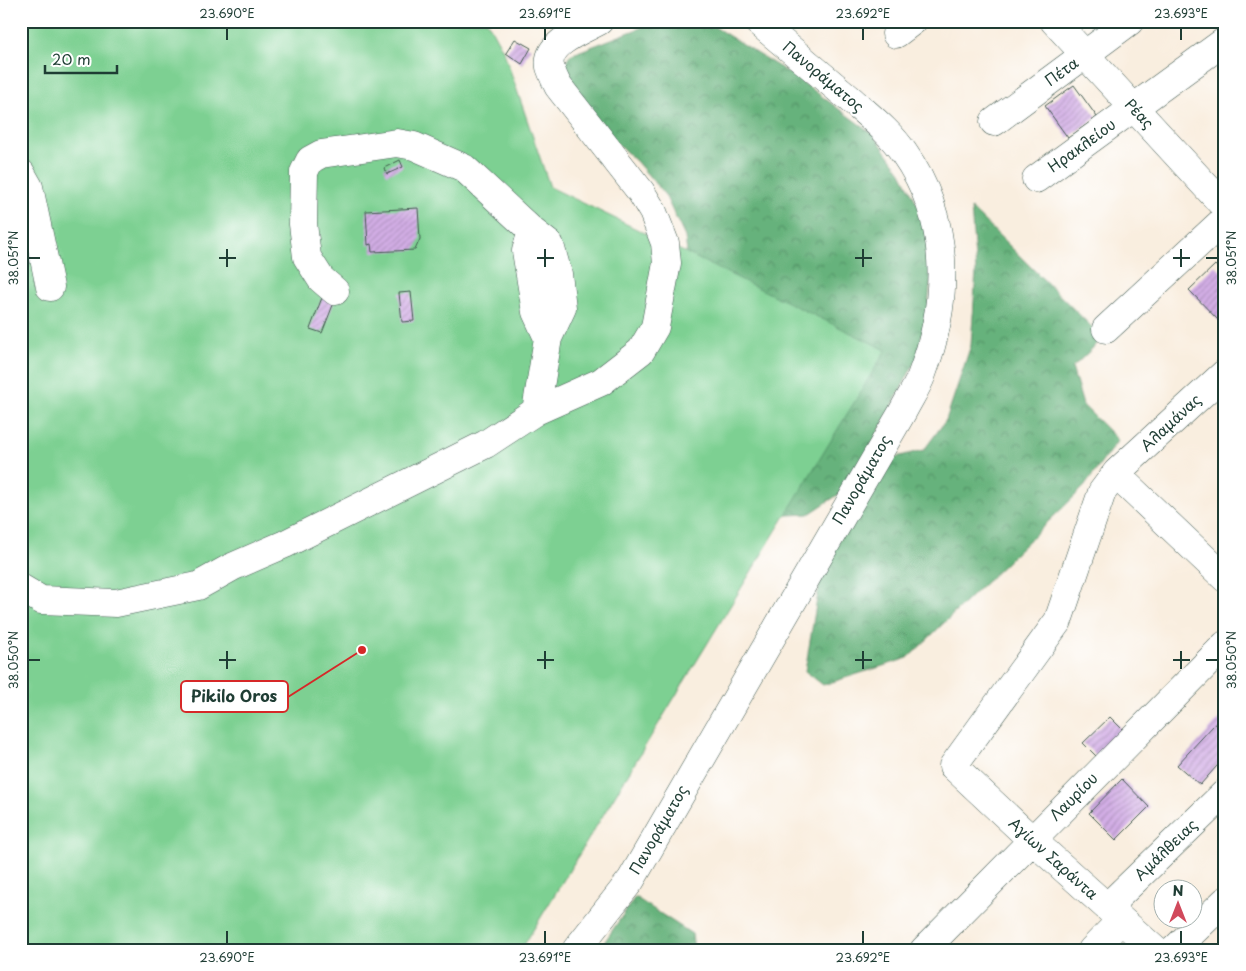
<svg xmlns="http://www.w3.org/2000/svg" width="1246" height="971" font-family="'Playpen Sans',sans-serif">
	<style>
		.forest { fill: url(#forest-crowns); stroke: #427858 }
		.green { fill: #7dd092; stroke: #4e8663 }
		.building { fill: url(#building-hatch) }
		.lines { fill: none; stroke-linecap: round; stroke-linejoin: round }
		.minor-casing { stroke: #40584e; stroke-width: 29 }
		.minor { stroke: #fff; stroke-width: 28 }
		.ticks { fill: none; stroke: #1f3d34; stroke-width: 2 }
		.labels { text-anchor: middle; stroke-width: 4; stroke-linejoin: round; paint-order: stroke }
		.street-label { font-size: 15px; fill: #1f3d34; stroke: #fff }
		.leader { fill: none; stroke: #d62828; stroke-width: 2 }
		.callout-dot { fill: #d62828; stroke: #fff; stroke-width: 2 }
		.callout { fill: #fff; stroke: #d62828; stroke-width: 2 }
		.callout-label { font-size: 16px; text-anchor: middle; font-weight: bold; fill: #1f3d34 }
		.neatline { fill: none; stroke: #1f3d34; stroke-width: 2 }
		.ticks-label { font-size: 12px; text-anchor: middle; fill: #1f3d34 }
	</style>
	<defs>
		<pattern id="forest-crowns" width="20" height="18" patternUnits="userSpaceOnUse" patternTransform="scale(1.25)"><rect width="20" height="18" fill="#66b27c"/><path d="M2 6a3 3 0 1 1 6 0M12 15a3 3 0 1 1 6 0" fill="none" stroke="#539266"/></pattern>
		<pattern id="building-hatch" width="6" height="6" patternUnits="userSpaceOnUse" patternTransform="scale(1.25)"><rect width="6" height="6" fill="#d3aee6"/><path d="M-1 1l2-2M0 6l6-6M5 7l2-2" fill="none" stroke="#ab8fbb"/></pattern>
	</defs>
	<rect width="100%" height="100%" fill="#fff"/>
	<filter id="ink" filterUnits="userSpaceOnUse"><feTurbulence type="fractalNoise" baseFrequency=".02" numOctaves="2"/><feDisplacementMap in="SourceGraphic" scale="10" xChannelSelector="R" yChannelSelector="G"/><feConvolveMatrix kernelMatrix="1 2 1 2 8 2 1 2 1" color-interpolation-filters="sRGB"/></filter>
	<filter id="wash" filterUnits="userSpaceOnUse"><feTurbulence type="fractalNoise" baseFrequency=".0096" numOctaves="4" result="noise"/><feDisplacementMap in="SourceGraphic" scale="20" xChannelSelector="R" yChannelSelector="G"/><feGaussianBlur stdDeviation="1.12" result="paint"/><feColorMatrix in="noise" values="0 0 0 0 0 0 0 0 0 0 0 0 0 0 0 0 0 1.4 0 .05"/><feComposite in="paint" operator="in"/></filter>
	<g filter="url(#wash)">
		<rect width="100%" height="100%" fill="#f9eedf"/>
		<path class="forest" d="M705 21 797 78 874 135 901 172 923 215 933 257 928 306 917 358 850 487 809 514 746 517 691 283 685 237 665 195 637 162 589 117 560 69 570 55 656 22Z
			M971 208 1103 338 1072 368 1083 405 1118 440 1084 487 908 658 823 685 805 671 822 569 884 460 924 450 946 420 971 345 976 271Z
			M635 897 692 934 694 950H599Z"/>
		<path class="green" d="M21 21H487L504 52 550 187 886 350 521 950H21Z"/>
		<g id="blocks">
			<path class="building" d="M515 39 531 48 522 64 506 53Z
				M1074 85 1097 117 1068 138 1045 106Z
				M400 160 403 167 387 174 384 168Z
				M418 208 420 239 415 250 372 252 371 244 368 245 366 211Z
				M1215 265 1225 275V318L1220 322 1189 290Z
				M411 292 414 321 402 322 399 293Z
				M323 295 335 300 322 333 310 329Z
				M1225 713V757L1200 785 1177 765Z
				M1110 717 1128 735 1102 762 1083 743Z
				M1122 779 1149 807 1116 840 1089 813Z"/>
		</g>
	</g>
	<g filter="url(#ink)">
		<use href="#blocks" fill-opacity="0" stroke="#40584e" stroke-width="1"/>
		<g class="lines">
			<g class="minor-casing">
				<path id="minor" d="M1054 21 1225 207
					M896 34 913 21
					M994 122 1130 21
					M21 173 29 187 50 287
					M1036 179 1225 41
					M532 231 526 251 536 312 548 338
					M335 291 321 279 307 257 303 224 304 172 310 160 321 154 397 143 414 146 464 168 532 231 550 245 558 274 562 308 548 338 536 411
					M1106 329 1225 219
					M1117 472 1126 484 1225 578
					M21 588 41 600 116 603 198 586 232 567 285 544 486 444 536 411 601 382 641 351 655 327 667 263 665 243 653 212 641 192 558 86C555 80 552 73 550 67 545 43 583 30 599 21
					M1107 907 1225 793
					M576 950 631 880 903 411C909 399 918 386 922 374 950 299 951 220 904 153 890 132 869 116 850 99 819 73 788 47 757 21
					M924 950 1225 645
					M1092 950 1121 920
					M1155 950 1032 840 953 766 1058 621 1102 492 1117 472 1225 373
					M1174 950 1225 901"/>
			</g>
			<use href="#minor" class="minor"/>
		</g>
	</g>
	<path class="ticks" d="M227 28V40M545 28V40M863 28V40M1181 28V40M227 249V267M545 249V267M863 249V267M1181 249V267M28 258H40M219 258H236M537 258H554M855 258H872M1173 258H1190M1206 258H1218M227 651V669M545 651V669M863 651V669M1181 651V669M28 660H40M219 660H236M537 660H554M855 660H872M1173 660H1190M1206 660H1218M227 931V944M545 931V944M863 931V944M1181 931V944"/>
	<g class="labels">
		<g class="street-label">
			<text transform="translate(1062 72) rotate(-36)" y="5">Πέτα</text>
			<text transform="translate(823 77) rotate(40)" y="5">Πανοράματος</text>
			<text transform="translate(1139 114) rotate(47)" y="5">Ρέας</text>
			<text transform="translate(1082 146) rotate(-36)" y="5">Ηρακλείου</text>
			<text transform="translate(1171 423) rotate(-43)" y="5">Αλαμάνας</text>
			<text transform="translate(862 480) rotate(-60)" y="5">Πανοράματος</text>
			<text transform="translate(1074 797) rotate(-45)" y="5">Λαυρίου</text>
			<text transform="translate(659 830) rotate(-60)" y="5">Πανοράματος</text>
			<text transform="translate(1166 850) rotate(-44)" y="5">Αμάλθειας</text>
			<text transform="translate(1053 859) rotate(42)" y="5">Αγίων Σαράντα</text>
		</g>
	</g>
	<path class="leader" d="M362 650L288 697"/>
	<circle class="callout-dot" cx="362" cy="650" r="5"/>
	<rect class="callout" x="181" y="681" width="107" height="31" rx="5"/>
	<g class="callout-label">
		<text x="234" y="702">Pikilo Oros</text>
	</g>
	<rect width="1246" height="971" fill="none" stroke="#fff" stroke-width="55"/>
	<g transform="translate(1178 904)"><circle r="24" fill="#ffffff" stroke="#a5b1ae"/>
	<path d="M0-4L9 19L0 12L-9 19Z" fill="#d1495b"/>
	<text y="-8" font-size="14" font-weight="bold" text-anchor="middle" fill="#1f3d34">N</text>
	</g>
	<path d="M45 65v8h72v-8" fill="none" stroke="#1f3d34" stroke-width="2.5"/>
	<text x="52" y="65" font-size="15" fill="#1f3d34" stroke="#ffffff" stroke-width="4" paint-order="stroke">20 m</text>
	<rect x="28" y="28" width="1190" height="916" class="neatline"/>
	<g class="ticks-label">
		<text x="227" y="18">23.690°E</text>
		<text x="545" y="18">23.691°E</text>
		<text x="863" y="18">23.692°E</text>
		<text x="1181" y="18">23.693°E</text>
		<text transform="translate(14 258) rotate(-90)" y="4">38.051°N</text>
		<text transform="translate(1232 258) rotate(-90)" y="4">38.051°N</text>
		<text transform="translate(14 660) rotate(-90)" y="4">38.050°N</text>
		<text transform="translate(1232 660) rotate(-90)" y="4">38.050°N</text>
		<text x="227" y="962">23.690°E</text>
		<text x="545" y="962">23.691°E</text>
		<text x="863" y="962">23.692°E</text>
		<text x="1181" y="962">23.693°E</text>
	</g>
</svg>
